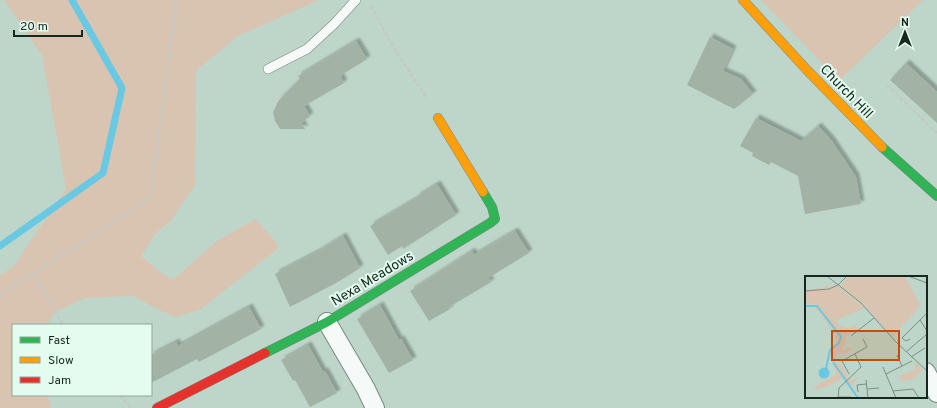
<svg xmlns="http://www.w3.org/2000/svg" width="937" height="408" font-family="Overpass,sans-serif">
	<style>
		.green { fill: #d9c4b2 }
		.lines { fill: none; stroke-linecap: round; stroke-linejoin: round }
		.stream { stroke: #6ac9e2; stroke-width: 7 }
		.building { fill: #a2b3a6; filter: url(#shadow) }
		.lane-casing { stroke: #768a80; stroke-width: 10 }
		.street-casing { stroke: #768a80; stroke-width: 20 }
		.fast-casing { stroke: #768a80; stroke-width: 10 }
		.slow-casing { stroke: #768a80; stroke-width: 10 }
		.jam-casing { stroke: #768a80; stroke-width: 10 }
		.path { stroke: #c3cac6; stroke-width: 2.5; stroke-dasharray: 4 2; stroke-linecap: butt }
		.lane { stroke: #f5f9f7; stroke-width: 9 }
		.street { stroke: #f5f9f7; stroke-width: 18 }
		.fast { stroke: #30b455; stroke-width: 9 }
		.slow { stroke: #ff9f0a; stroke-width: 9 }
		.jam { stroke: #e5322d; stroke-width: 9 }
		.labels { text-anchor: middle; stroke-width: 4; stroke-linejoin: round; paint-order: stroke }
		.street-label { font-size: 14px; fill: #15271e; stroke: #e4fbef }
		.inset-river { fill: none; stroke: #6ac9e2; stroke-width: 2 }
		.inset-road { fill: none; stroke: #7a9085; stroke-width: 1 }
		.view { fill: #be4f10; fill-opacity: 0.15; stroke: #be4f10; stroke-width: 2 }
		.inset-edge { fill: none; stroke: #15271e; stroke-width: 2 }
	</style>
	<defs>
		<filter id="shadow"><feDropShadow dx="3.5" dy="-3.5" stdDeviation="1" flood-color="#0004"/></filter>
	</defs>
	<rect width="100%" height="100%" fill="#bed6c9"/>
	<path class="green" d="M4 0H319L238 36 196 71 195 187 190 192 171 221 157 232 141 256 164 275 174 279 217 241 255 219 272 237 279 248 201 309 176 317 159 310 134 296 85 298 55 312 47 325H13V395H48L51 408H0V275L13 267 66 189 42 55Z
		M761 0H923L841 79 827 68Z"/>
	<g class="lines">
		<path class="stream" d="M0 246 103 173 122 88 72 0"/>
	</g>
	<path class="building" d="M710 37 733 49 723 71 741 79 753 94 734 109 687 85Z
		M356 41 367 59 340 76 344 83 304 106 310 116 301 123 305 129H280L275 121 273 112 279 100 300 79 298 76Z
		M906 63 937 92V123L890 80Z
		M756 118 801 141 818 126 831 140 856 177 861 204 805 214 798 176 771 162 769 165 752 156 753 153 740 146Z
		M437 184 456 215 403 249 402 246 388 255 370 226 417 198 416 197Z
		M515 231 529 253 488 278 491 282 449 307 450 309 429 321 410 291 472 251 474 255Z
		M343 236 360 268 336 283 290 307 275 274 319 251Z
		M380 305 399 340 401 339 413 360 389 373 357 319Z
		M249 307 261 329 199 362 197 359 151 383V355L176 342 178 346Z
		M308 345 323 372 325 371 337 393 310 407 295 380 293 381 281 360Z"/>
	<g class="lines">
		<g class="lane-casing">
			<path id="lane" d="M268 69 307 49 334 24 356 0"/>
		</g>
		<g class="street-casing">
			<path id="street" d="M327 322 366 389 375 408
				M926 372 937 393"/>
		</g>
		<g class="fast-casing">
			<path id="fast" d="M882 147 937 196
				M265 353 327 322 490 223 495 219 492 207 483 192"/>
		</g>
		<g class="slow-casing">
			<path id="slow" d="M743 0 806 69 882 147
				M438 118 483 192"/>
		</g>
		<g class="jam-casing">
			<path id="jam" d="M157 408 265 353"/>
		</g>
		<path class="path" d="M371 6 391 43 427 99
			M887 85 937 133
			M34 274 63 325
			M0 295 150 198 176 5 173 0
			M120 395 131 408"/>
		<use href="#lane" class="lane"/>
		<use href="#street" class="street"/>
		<use href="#fast" class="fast"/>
		<use href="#slow" class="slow"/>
		<use href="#jam" class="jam"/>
	</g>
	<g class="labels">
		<g class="street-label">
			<text transform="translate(847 91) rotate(46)" y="5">Church Hill</text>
			<text transform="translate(372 278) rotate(-31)" y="5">Nexa Meadows</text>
		</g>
	</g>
	<g transform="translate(805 276)">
		<rect width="122" height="122" fill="#bed6c9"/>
		<path d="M44 0H100L114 27V32L87 61 59 29 35 10ZM31 9 60 32 32 44 28 38 34 49 42 52 49 49 55 54 41 60V68L37 73 39 75 45 71 47 73 39 78 33 76 30 80 31 87H36L45 105 55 100 47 108 49 114 38 101 26 109 7 115 13 108 32 98 25 77 31 68 30 59 8 28H0V14ZM109 85 118 94 107 104 96 105 94 100 110 93Z" fill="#d9c4b2"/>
		<path d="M13.5 97a5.5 5.5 0 1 1 11 0a5.5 5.5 0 1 1-11 0Z" fill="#6ac9e2"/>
		<path class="inset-river" d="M0 30H12L36 61 34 67 25 74 21 93M28 86 53 122"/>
		<path class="inset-road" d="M22 0 56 27 90 65 122 95M103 0 122 7M0 15 24 13 33 9 42 0M115 44 122 55M46 60 69 42M105 63 101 65 97 62 122 37M101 76 122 58M92 79 97 90M106 81 120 72M78 91 91 122M44 98 37 85 62 71 58 63M81 98 107 85M61 104 63 122M62 113 74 112M88 115 108 113 114 122M53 116 52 109 61 108M33 121H46M33 122 34 112 56 91 50 78"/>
		<path class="view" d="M27 55H94V84H27Z"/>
		<rect width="122" height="122" class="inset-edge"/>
	</g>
	<rect x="12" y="324" width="140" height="72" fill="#e4fbef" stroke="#91a69b"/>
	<rect x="20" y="337" width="20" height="6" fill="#30b455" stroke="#91a69b"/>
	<text x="48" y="344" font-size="12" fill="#15271e">Fast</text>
	<rect x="20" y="357" width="20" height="6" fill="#ff9f0a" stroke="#91a69b"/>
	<text x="48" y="364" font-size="12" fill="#15271e">Slow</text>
	<rect x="20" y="377" width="20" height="6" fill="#e5322d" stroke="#91a69b"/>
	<text x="48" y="384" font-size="12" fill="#15271e">Jam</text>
	<g transform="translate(905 32)" stroke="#e4fbef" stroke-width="3" paint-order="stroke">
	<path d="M0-3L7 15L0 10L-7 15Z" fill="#15271e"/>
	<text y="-6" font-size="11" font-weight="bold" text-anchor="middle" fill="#15271e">N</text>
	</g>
	<path d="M14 30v6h68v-6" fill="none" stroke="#15271e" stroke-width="2"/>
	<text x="20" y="30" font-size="12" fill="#15271e" stroke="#e4fbef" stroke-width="3" paint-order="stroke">20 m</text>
</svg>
